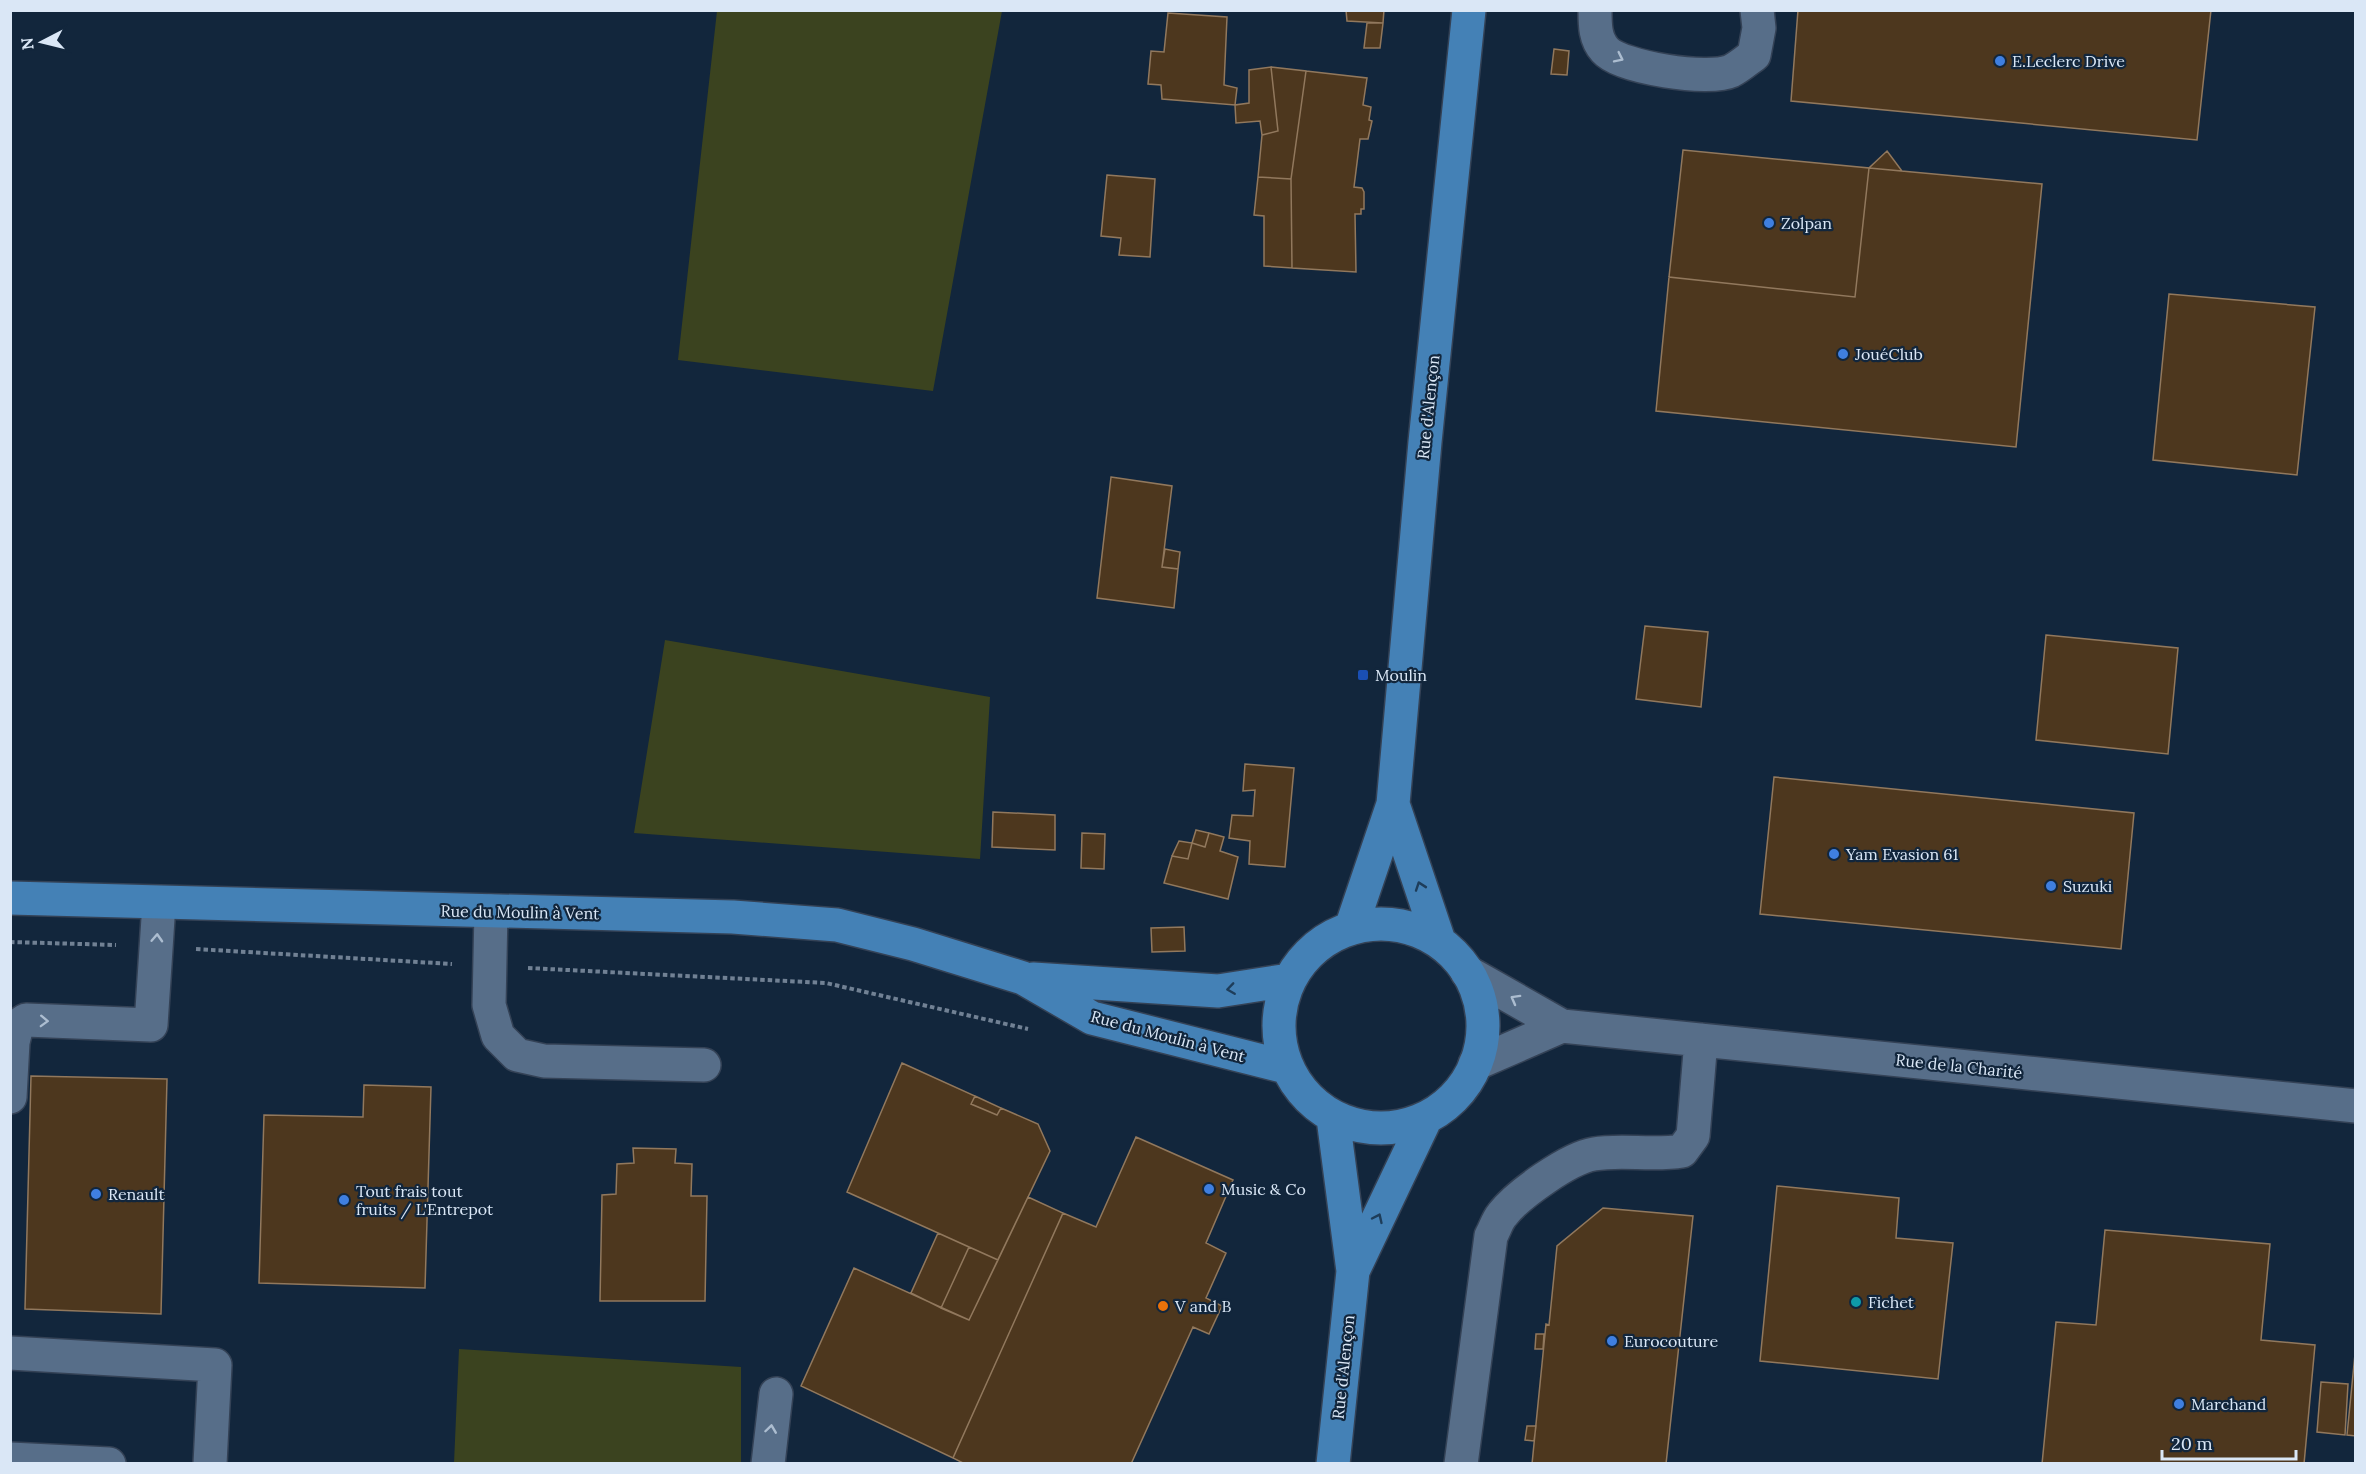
<svg xmlns="http://www.w3.org/2000/svg" width="2366" height="1474" font-family="Lora,serif">
	<style>
		.green { fill: #3b431f }
		.building { fill: #4d371e; stroke: #91785d; stroke-width: 1.5 }
		.lines { fill: none; stroke-linecap: round; stroke-linejoin: round }
		.minor-casing { stroke: #344256; stroke-width: 36 }
		.major-casing { stroke: #344256; stroke-width: 36 }
		.path { stroke: #718194; stroke-width: 4; stroke-dasharray: 4.5 3; stroke-linecap: butt }
		.minor { stroke: #576e89; stroke-width: 33 }
		.major { stroke: #4481b6; stroke-width: 33 }
		.oneway { stroke: #acbdd0 }
		.oneway2 { stroke: #1e3d5a }
		.shop-dot { fill: #3f7fe0; stroke: #12263c; stroke-width: 2 }
		.transit-dot { fill: #1a4fb4; stroke: #12263c; stroke-width: 2 }
		.culture-dot { fill: #0f9aa8; stroke: #12263c; stroke-width: 2 }
		.food-dot { fill: #e8710a; stroke: #12263c; stroke-width: 2 }
		.labels { text-anchor: middle; stroke-width: 4.5; stroke-linejoin: round; paint-order: stroke }
		.poi-label { font-size: 16px; fill: #dae7f6; stroke: #12263c; text-anchor: start }
		.street-label { font-size: 16px; fill: #dae7f6; stroke: #12263c }
	</style>
	<rect width="100%" height="100%" fill="#12263c"/>
	<path class="green" d="M717 11H1002L933 391 678 360Z
		M665 640 990 697 980 859 634 833Z
		M459 1349 741 1367V1463H454Z"/>
	<path class="building" d="M1346 10H1384L1383 23 1347 21Z
		M1798 10H2211L2197 140 1791 101Z
		M1168 13 1227 17 1224 85 1237 88 1235 105 1162 99 1161 85 1148 84 1151 51 1164 52Z
		M1367 23H1383L1380 48H1364Z
		M1554 49 1569 51 1567 75 1551 74Z
		M1271 67 1306 71 1291 179 1258 177 1262 135 1278 131Z
		M1271 67 1278 131 1262 135 1260 121 1236 123 1235 105 1249 103V70Z
		M1306 71 1367 78 1363 105 1371 107 1369 120 1372 121 1368 139H1360L1354 187 1362 188 1364 192V209H1361V214H1355L1356 272 1292 268 1291 179Z
		M1683 150 1869 168 1855 297 1669 277Z
		M1887 151 1902 171 1869 168Z
		M1869 168 2042 184 2016 447 1656 411 1669 277 1855 297Z
		M1107 175 1155 179 1150 257 1119 255 1121 238 1101 236Z
		M1258 177 1291 179 1292 268 1264 266V216L1254 215Z
		M2169 294 2315 307 2297 475 2153 460Z
		M1111 477 1172 486 1162 567 1178 569 1174 608 1097 598Z
		M1165 549 1180 552 1178 569 1162 567Z
		M1645 626 1708 632 1701 707 1636 699Z
		M2046 635 2178 648 2168 754 2036 740Z
		M1245 764 1294 768 1285 867 1249 864 1250 841 1229 838 1232 815 1253 816 1255 790 1243 791Z
		M1774 777 2134 813 2121 949 1760 914Z
		M993 812 1055 815V850L992 847Z
		M1196 830 1209 833 1205 847 1192 843Z
		M1082 833 1105 834 1104 869 1081 868Z
		M1209 833 1224 837 1220 851 1238 857 1228 899 1164 883 1172 856 1188 859 1192 843 1205 847Z
		M1179 841 1192 843 1188 859 1172 856Z
		M1184 927 1185 951 1152 952 1151 928Z
		M902 1063 975 1096 971 1104 997 1115 1001 1108 1038 1124 1050 1151 998 1260 847 1192Z
		M31 1076 167 1079 161 1314 25 1309Z
		M364 1085 431 1087 425 1288 259 1283 264 1115 363 1117Z
		M975 1096 1001 1108 997 1115 971 1104Z
		M1136 1137 1233 1180 1206 1243 1226 1253 1206 1298 1222 1306 1209 1334 1193 1327 1131 1464H965L953 1458 1063 1213 1096 1227Z
		M633 1148 676 1149 675 1163 692 1164 691 1196H707L705 1301H600L602 1195 616 1194 617 1164 634 1163Z
		M1777 1186 1899 1198 1896 1238 1953 1243 1938 1379 1760 1361Z
		M1028 1197 1063 1213 953 1458 801 1386 854 1268 969 1320Z
		M1603 1208 1693 1216 1666 1464H1532L1546 1324 1549 1325 1557 1246Z
		M2105 1230 2270 1244 2261 1340 2315 1345 2304 1464H2042L2056 1322 2096 1325Z
		M938 1233 969 1247 941 1308 911 1293Z
		M969 1247 998 1260 969 1320 941 1308Z
		M1536 1334H1544L1543 1349H1535Z
		M2356 1344V1436L2347 1435Z
		M2321 1382 2348 1384 2345 1435 2317 1432Z
		M1527 1426H1536L1534 1441 1525 1440Z"/>
	<g class="lines">
		<g class="minor-casing">
			<path id="minor" d="M1595 10C1595 25 1595 39 1605 50 1621 68 1709 81 1731 71 1739 67 1747 60 1754 55L1759 28 1757 10
				M491 911 489 1005 498 1036 517 1055 544 1061 704 1065
				M1467 972 1562 1026 2356 1106
				M1475 1064 1562 1026
				M10 1097 13 1042 17 1026 26 1020 151 1025 159 903
				M10 1353 215 1365 210 1464
				M10 1459 109 1464
				M768 1464 776 1394
				M1461 1464 1491 1236C1495 1229 1497 1221 1502 1215 1517 1195 1569 1158 1594 1154 1622 1149 1652 1156 1682 1151L1693 1136 1701 1040"/>
		</g>
		<g class="major-casing">
			<path id="major" d="M1393 804 1439 941
				M10 898 733 917 837 925 913 944 1023 978 1092 1018 1286 1067
				M1279 1026a102 102 0 1 1 204 0a102 102 0 1 1-204 0Z
				M1351 928 1393 804 1425 442 1469 10
				M1033 979 1218 991 1289 980
				M1353 1271 1425 1120
				M1333 1464 1353 1271 1333 1118"/>
		</g>
		<path class="path" d="M10 942 116 945
			M196 949 452 964
			M528 968 826 983 1028 1029"/>
		<use href="#minor" class="minor"/>
		<use href="#major" class="major"/>
	</g>
	<defs><path id="oneway-chevron" d="M-2-3.5L2.5 0L-2 3.5" fill="none" stroke-width="1.6" stroke-linecap="round" stroke-linejoin="round" transform="scale(1.5)"/></defs>
	<g class="oneway">
		<use href="#oneway-chevron" transform="translate(1619 58) rotate(26)"/>
		<use href="#oneway-chevron" transform="translate(157 938) rotate(-87)"/>
		<use href="#oneway-chevron" transform="translate(1515 999) rotate(-151)"/>
		<use href="#oneway-chevron" transform="translate(44 1021) rotate(2)"/>
		<use href="#oneway-chevron" transform="translate(771 1429) rotate(-82)"/>
	</g>
	<g class="oneway2">
		<use href="#oneway-chevron" transform="translate(1420 886) rotate(-109)"/>
		<use href="#oneway-chevron" transform="translate(1231 989) rotate(172)"/>
		<use href="#oneway-chevron" transform="translate(1378 1218) rotate(-65)"/>
	</g>
	<g class="shop-dot">
		<circle cx="2000" cy="61" r="6"/>
		<circle cx="1769" cy="223" r="6"/>
		<circle cx="1843" cy="354" r="6"/>
		<circle cx="1834" cy="854" r="6"/>
		<circle cx="2051" cy="886" r="6"/>
		<circle cx="1209" cy="1189" r="6"/>
		<circle cx="96" cy="1194" r="6"/>
		<circle cx="344" cy="1200" r="6"/>
		<circle cx="1612" cy="1341" r="6"/>
		<circle cx="2179" cy="1404" r="6"/>
	</g>
	<rect class="transit-dot" x="1357" y="669" width="12" height="12" rx="3"/>
	<circle class="culture-dot" cx="1856" cy="1302" r="6"/>
	<circle class="food-dot" cx="1163" cy="1306" r="6"/>
	<g class="labels">
		<g class="poi-label">
			<text x="2012" y="67">E.Leclerc Drive</text>
			<text x="1781" y="229">Zolpan</text>
			<text x="1855" y="360">JouéClub</text>
			<text x="1375" y="681">Moulin</text>
			<text x="1846" y="860">Yam Evasion 61</text>
			<text x="2063" y="892">Suzuki</text>
			<text x="1221" y="1195">Music &amp; Co</text>
			<text x="356" y="1197">Tout frais tout<tspan x="356" dy="18">fruits / L'Entrepot</tspan></text>
			<text x="108" y="1200">Renault</text>
			<text x="1868" y="1308">Fichet</text>
			<text x="1175" y="1312">V and B</text>
			<text x="1624" y="1347">Eurocouture</text>
			<text x="2191" y="1410">Marchand</text>
		</g>
		<g class="street-label">
			<text transform="translate(1428 407) rotate(-84)" y="6">Rue d'Alençon</text>
			<text transform="translate(520 912) rotate(1)" y="6">Rue du Moulin à Vent</text>
			<text transform="translate(1168 1036) rotate(15)" y="6">Rue du Moulin à Vent</text>
			<text transform="translate(1959 1066) rotate(6)" y="6">Rue de la Charité</text>
			<text transform="translate(1343 1367) rotate(-84)" y="6">Rue d'Alençon</text>
		</g>
	</g>
	<rect width="2366" height="1474" fill="none" stroke="#dae7f6" stroke-width="24"/>
	<g transform="translate(42 42) rotate(263)" stroke="#12263c" stroke-width="4.5" paint-order="stroke">
	<path d="M0-4.5L10 22L0 15L-10 22Z" fill="#dae7f6"/>
	<text y="-9" font-size="16" font-weight="bold" text-anchor="middle" fill="#dae7f6">N</text>
	</g>
	<path d="M2162 1450v9h134v-9" fill="none" stroke="#dae7f6" stroke-width="3"/>
	<text x="2171" y="1450" font-size="18" fill="#dae7f6" stroke="#12263c" stroke-width="4.5" paint-order="stroke">20 m</text>
</svg>
